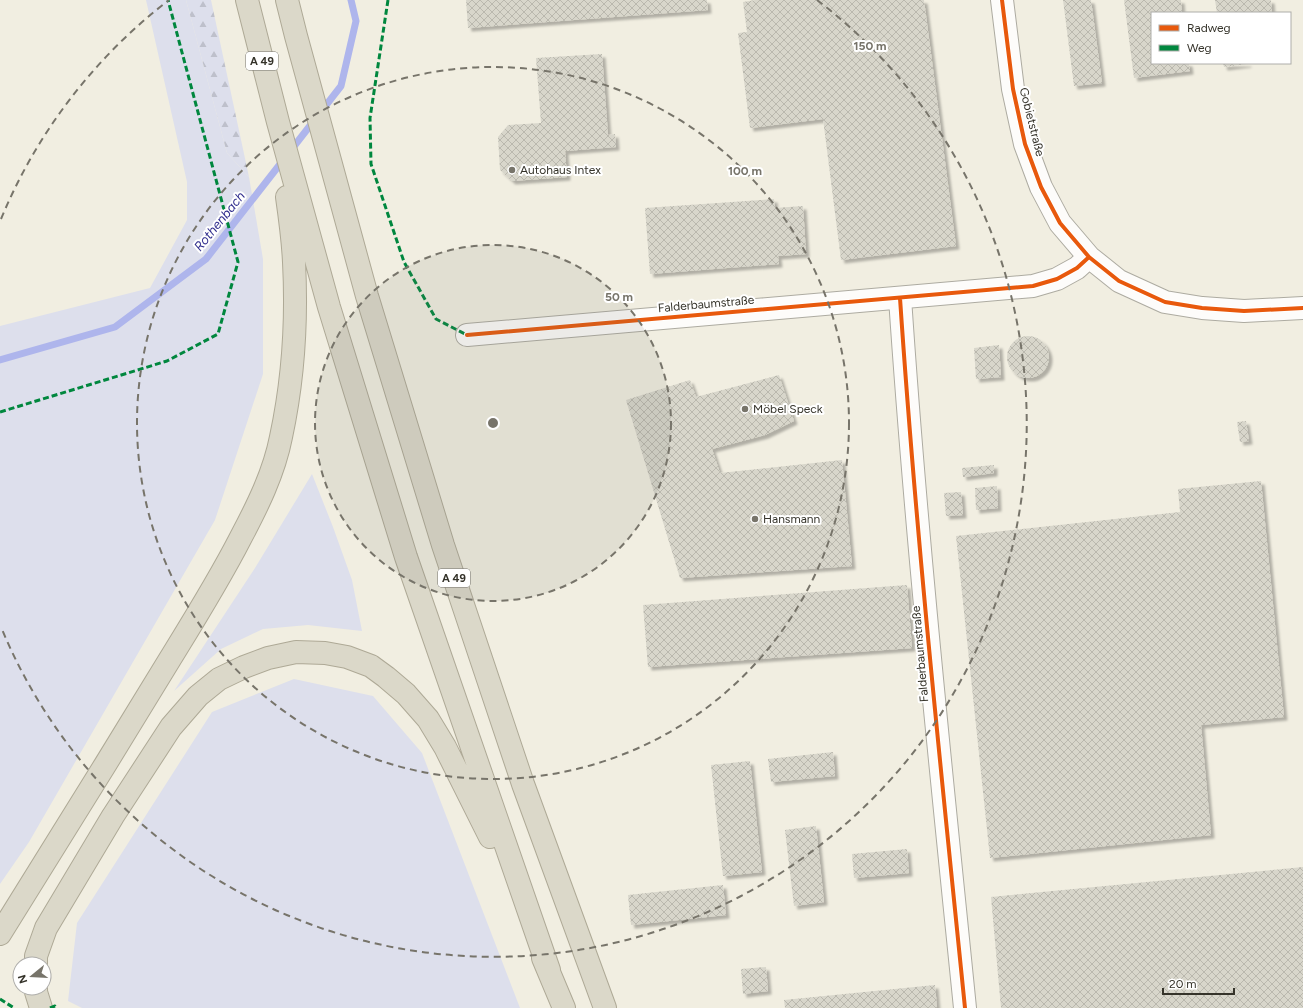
<svg xmlns="http://www.w3.org/2000/svg" width="1303" height="1008" font-family="Figtree,sans-serif">
	<style>
		.green { fill: #dddfec }
		.forest { fill: url(#forest-firs) }
		.lines { fill: none; stroke-linecap: round; stroke-linejoin: round }
		.stream { stroke: #aeb5ec; stroke-width: 7 }
		.building { fill: url(#building-cross-hatch); filter: url(#shadow) }
		.minor-casing { stroke: #adaba1; stroke-width: 24 }
		.motorway-casing { stroke: #aea996; stroke-width: 24 }
		.minor { stroke: #fdfcfa; stroke-width: 22 }
		.motorway { stroke: #dbd8c9; stroke-width: 22 }
		.quiet { stroke: #00873e; stroke-width: 3; stroke-dasharray: 6 3; stroke-linecap: butt }
		.cycleway-casing { stroke: #fff; stroke-width: 6 }
		.cycleway { stroke: #e8590c; stroke-width: 4 }
		.ring { fill: none; stroke: #77746a; stroke-width: 2; stroke-dasharray: 7 5 }
		.poi-dot { fill: #77746a; stroke: #fff; stroke-width: 1.5 }
		.labels { text-anchor: middle; stroke-width: 4; stroke-linejoin: round; paint-order: stroke }
		.shield { fill: #fff; stroke: #72706a; stroke-width: 1 }
		.shield-label { font-size: 11px; font-weight: bold; fill: #35332a }
		.street-label { font-size: 12px; fill: #35332a; stroke: #fff }
		.poi-label { font-size: 12px; fill: #35332a; stroke: #fff; text-anchor: start }
		.water-label { font-size: 13px; font-style: italic; fill: #322f8e; stroke: #fff }
		.centre { fill: #77746a; stroke: #fff; stroke-width: 2 }
		.ring-label { font-size: 12px; text-anchor: middle; font-weight: bold; fill: #77746a; stroke: #fff; stroke-width: 4; stroke-linejoin: round; paint-order: stroke }
	</style>
	<defs>
		<pattern id="forest-firs" width="22" height="20" patternUnits="userSpaceOnUse"><rect width="22" height="20" fill="#dddfec"/><path d="M5 1l3.5 6h-7zM16 11l3.5 6h-7z" fill="#bec0cb"/></pattern>
		<pattern id="building-cross-hatch" width="8" height="8" patternUnits="userSpaceOnUse"><rect width="8" height="8" fill="#d8d6cb"/><path d="M0 0l8 8M0 8l8-8" fill="none" stroke="#bab8ae"/></pattern>
		<filter id="shadow"><feDropShadow dx="3.5" dy="3.5" stdDeviation="1" flood-color="#0004"/></filter>
	</defs>
	<rect width="100%" height="100%" fill="#f1eee1"/>
	<path class="green" d="M146 0H186L227 153 249 177 263 259V374L215 520 29 842 0 884V326L150 288 187 220V182Z
		M312 474 333 527 352 580 362 631 308 625 263 629 221 649 174 691 255 568Z
		M294 679 373 696 422 753 520 1008H82L68 1001 77 923 212 712Z"/>
	<path class="forest" d="M186 0H211L249 177 227 153Z"/>
	<g class="lines">
		<path class="stream" d="M0 360 115 327 206 259 341 86 356 21 351 0"/>
	</g>
	<path class="building" d="M466 0H707L708 10 468 28Z
		M755 0H924L956 246 841 260 823 119 750 128 738 33 747 32 743 2Z
		M1063 0H1091L1102 83 1074 86Z
		M1124 0H1181L1182 13H1152V63H1189L1190 71 1134 78Z
		M1215 0H1271L1272 13H1217Z
		M602 54 608 135 615 134 616 147 565 151 567 177 512 181 500 170 498 137 508 125 541 123 536 58Z
		M1223 63H1248V64L1224 67Z
		M774 199 775 208 803 206 806 254 778 256 779 264 650 274 645 208Z
		M1007 357a21 21 0 1 1 42 0a21 21 0 1 1-42 0Z
		M999 345 1001 377 976 379 974 348Z
		M779 375 794 421 765 435 712 449 720 473 842 460 852 566 680 578 626 400 690 380 696 397Z
		M1246 421 1249 441 1240 442 1237 422Z
		M994 465V473L963 477 962 468Z
		M1261 481 1284 717 1201 725 1211 835 990 858 956 536 1180 512 1178 489Z
		M997 486 998 508 976 510 975 488Z
		M961 492 963 515 946 516 944 493Z
		M907 585 912 648 648 667 643 605Z
		M833 752 835 776 771 782 768 759Z
		M750 761 762 872 723 876 711 765Z
		M816 826 824 902 794 906 785 830Z
		M907 849 909 873 854 878 852 854Z
		M1303 867V1008H1001L991 897Z
		M723 885 726 915 631 925 628 895Z
		M766 967 768 991 743 994 741 969Z
		M935 985 937 1008H785L784 1000Z"/>
	<g class="lines">
		<g class="minor-casing">
			<path id="minor" d="M1002 0 1013 89 1025 144 1041 187 1060 223 1089 257 1119 281 1165 302 1202 308 1244 311 1303 308
				M900 298C916 535 941 771 965 1008
				M467 335 1033 286 1057 279 1077 268 1089 257"/>
		</g>
		<g class="motorway-casing">
			<path id="motorway" d="M247 0 278 122 329 307 406 557 549 970
				M287 0 296 36 367 296 443 545 523 784 605 1008
				M0 934C57 843 114 751 170 659 194 620 219 580 240 539 257 507 274 473 281 437 293 381 297 319 294 262 293 240 290 218 287 197
				M543 958 564 1008
				M36 964V956L46 928 113 816 171 727 198 696 219 679 244 667 268 658 296 652 325 653 347 657 371 666 386 677 406 694 428 719 445 747 490 837
				M36 988V992L41 1008"/>
		</g>
		<use href="#minor" class="minor"/>
		<use href="#motorway" class="motorway"/>
		<path class="quiet" d="M388 0 370 118 371 164 404 262 436 319 467 335
			M0 412 167 361 218 334 238 262 168 0
			M0 999 14 1008
			M50 1008 55 1006 57 1008"/>
		<g class="cycleway-casing">
			<path id="cycleway" d="M1002 0 1013 89 1025 144 1041 187 1060 223 1089 257 1119 281 1165 302 1202 308 1244 311 1303 308
				M900 298C916 535 941 771 965 1008
				M467 335 1033 286 1057 279 1077 268 1089 257"/>
		</g>
		<use href="#cycleway" class="cycleway"/>
	</g>
	<circle cx="493" cy="423" r="178" fill="#77746a" fill-opacity=".12"/>
	<g class="ring">
		<circle cx="493" cy="423" r="178"/>
		<circle cx="493" cy="423" r="356"/>
		<path d="M1 219A533 533 0 0 1 169 0M817 0A533 533 0 1 1 1 627"/>
	</g>
	<g class="poi-dot">
		<circle cx="512" cy="170" r="4"/>
		<circle cx="745" cy="409" r="4"/>
		<circle cx="755" cy="519" r="4"/>
	</g>
	<g class="labels">
		<g class="shield">
			<rect x="246" y="52" width="32" height="18" rx="3"/>
			<rect x="438" y="569" width="32" height="18" rx="3"/>
		</g>
		<g class="shield-label">
			<text x="262" y="65">A 49</text>
			<text x="454" y="582">A 49</text>
		</g>
		<g class="street-label">
			<text transform="translate(1032 122) rotate(76)" y="4">Gobietstraße</text>
			<text transform="translate(706 304) rotate(-5)" y="4">Falderbaumstraße</text>
			<text transform="translate(920 654) rotate(-95)" y="4">Falderbaumstraße</text>
		</g>
		<g class="poi-label">
			<text x="520" y="174">Autohaus Intex</text>
			<text x="753" y="413">Möbel Speck</text>
			<text x="763" y="523">Hansmann</text>
		</g>
		<g class="water-label">
			<text transform="translate(219 221) rotate(-51)" y="5">Rothenbach</text>
		</g>
	</g>
	<circle cx="493" cy="423" r="6" class="centre"/>
	<g class="ring-label">
		<text x="870" y="50">150 m</text>
		<text x="745" y="175">100 m</text>
		<text x="619" y="301">50 m</text>
	</g>
	<rect x="1151" y="12" width="140" height="52" fill="#ffffff" stroke="#aeadaa"/>
	<rect x="1159" y="25" width="20" height="6" fill="#e8590c" stroke="#aeadaa"/>
	<text x="1187" y="32" font-size="12" fill="#35332a">Radweg</text>
	<rect x="1159" y="45" width="20" height="6" fill="#00873e" stroke="#aeadaa"/>
	<text x="1187" y="52" font-size="12" fill="#35332a">Weg</text>
	<g transform="translate(32 976) rotate(252)"><circle r="19" fill="#ffffff" stroke="#aeadaa"/>
	<path d="M0-3L7 15L0 10L-7 15Z" fill="#77746a"/>
	<text y="-6" font-size="11" font-weight="bold" text-anchor="middle" fill="#35332a">N</text>
	</g>
	<path d="M1163 988v6h71v-6" fill="none" stroke="#35332a" stroke-width="2"/>
	<text x="1169" y="988" font-size="12" fill="#35332a" stroke="#ffffff" stroke-width="3" paint-order="stroke">20 m</text>
</svg>
